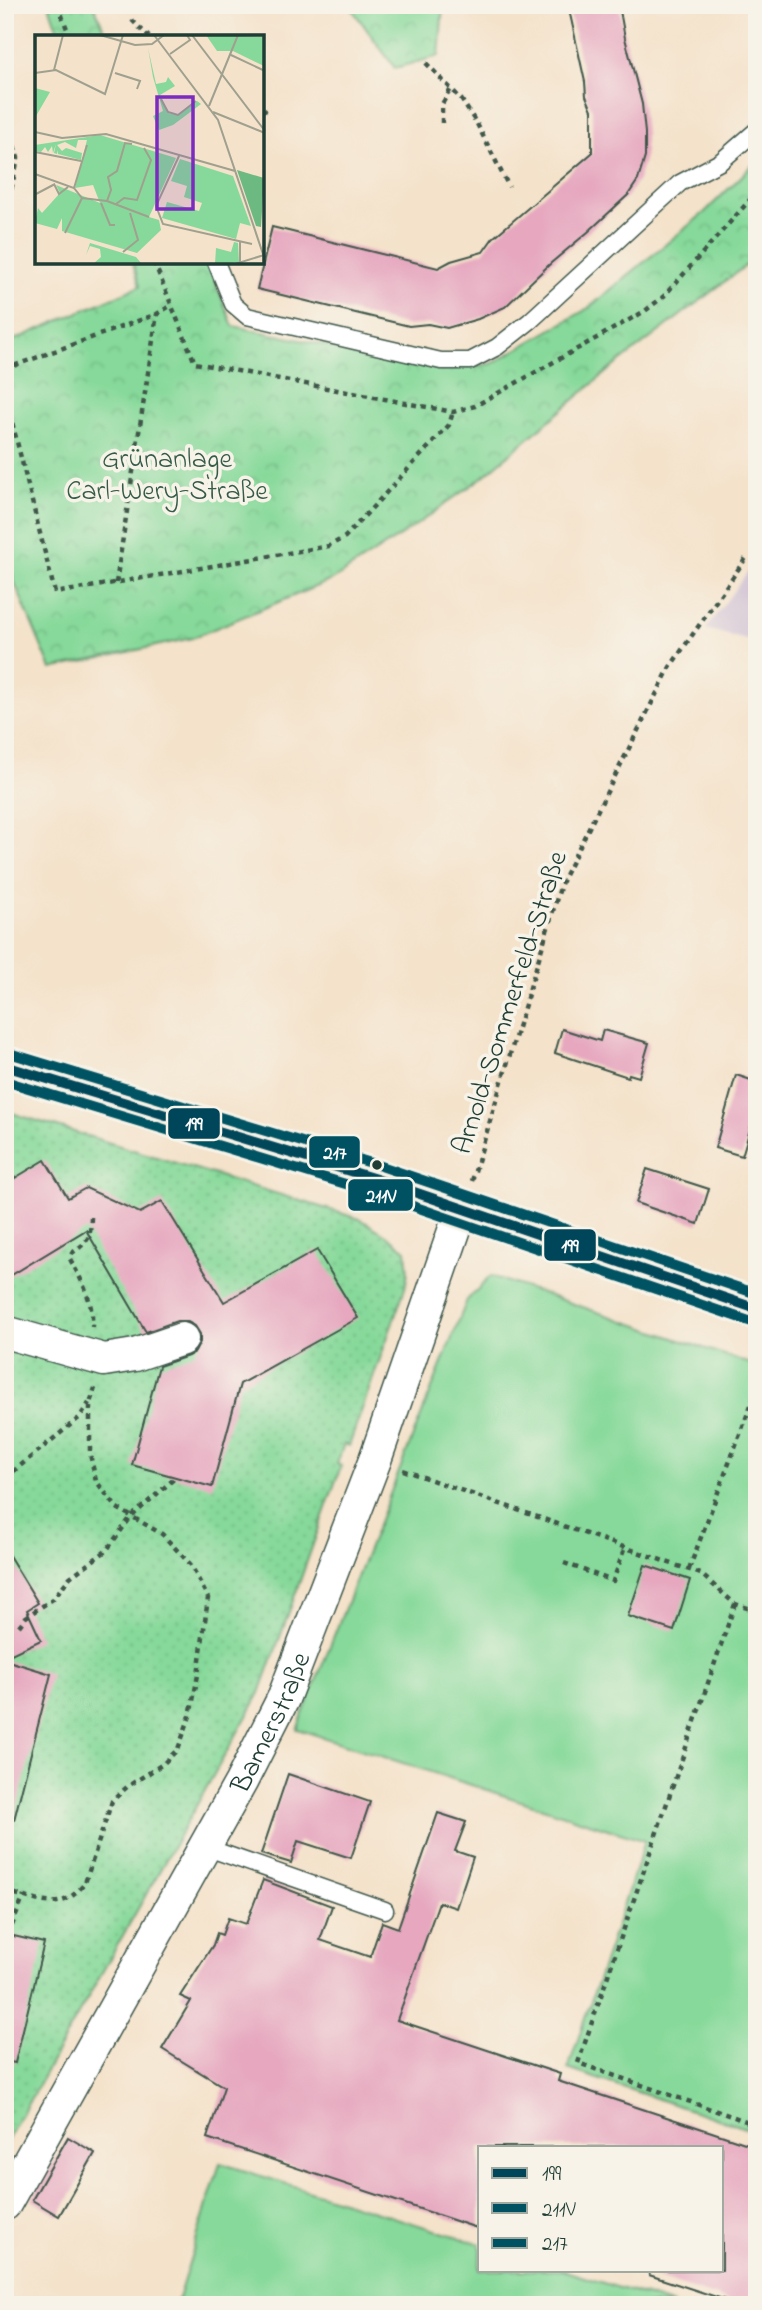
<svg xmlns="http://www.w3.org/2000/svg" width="762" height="2310" font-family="'Indie Flower',sans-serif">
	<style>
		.industrial { fill: #cebed2 }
		.grass { fill: url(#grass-dots); stroke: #528b67; stroke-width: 2 }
		.park { fill: url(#park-crowns); stroke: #528b67; stroke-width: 2 }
		.pitch { fill: #86d99a; stroke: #528b67; stroke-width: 2 }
		.building { fill: #e6a7bf }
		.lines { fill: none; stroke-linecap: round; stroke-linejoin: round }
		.lane-casing { stroke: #3f564a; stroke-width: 19 }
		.street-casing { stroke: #3f564a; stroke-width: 35 }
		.path { stroke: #3f564a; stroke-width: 4.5; stroke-dasharray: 5 5; stroke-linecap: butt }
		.lane { stroke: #fff; stroke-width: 16 }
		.street { stroke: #fff; stroke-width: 32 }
		.bus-1-casing { stroke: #f7f3e8; stroke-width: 16 }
		.bus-2-casing { stroke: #f7f3e8; stroke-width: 16 }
		.bus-3-casing { stroke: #f7f3e8; stroke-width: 16 }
		.bus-1 { stroke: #00465a; stroke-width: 10 }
		.bus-2 { stroke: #005262; stroke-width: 10 }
		.bus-3 { stroke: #005262; stroke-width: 10 }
		.bus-dot { fill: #1f3d34; stroke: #f7f3e8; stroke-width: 2.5 }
		.labels { text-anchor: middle; stroke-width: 7; stroke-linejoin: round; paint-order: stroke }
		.park-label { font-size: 28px; fill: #345c48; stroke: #f7f3e8 }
		.street-label { font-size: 28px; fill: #1f3d34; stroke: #f7f3e8 }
		.inset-road { fill: none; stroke: #9fa08e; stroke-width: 2 }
		.view { fill: #7b2cbf; fill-opacity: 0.15; stroke: #7b2cbf; stroke-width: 3.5 }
		.inset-edge { fill: none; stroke: #1f3d34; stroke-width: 3.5 }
		.line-badge { stroke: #f7f3e8; stroke-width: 2.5 }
		.badge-label { font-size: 19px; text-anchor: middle; font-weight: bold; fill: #fff }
	</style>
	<defs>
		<pattern id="grass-dots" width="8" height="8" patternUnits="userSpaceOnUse" patternTransform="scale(1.75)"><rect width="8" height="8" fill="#86d99a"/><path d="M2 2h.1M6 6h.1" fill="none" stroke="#73bb85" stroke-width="1.8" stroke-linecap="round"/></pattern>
		<pattern id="park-crowns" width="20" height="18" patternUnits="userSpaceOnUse" patternTransform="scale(1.75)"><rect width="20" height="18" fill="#86d99a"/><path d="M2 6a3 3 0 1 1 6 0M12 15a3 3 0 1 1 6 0" fill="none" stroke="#73bb85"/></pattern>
	</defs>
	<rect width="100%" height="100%" fill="#f7f3e8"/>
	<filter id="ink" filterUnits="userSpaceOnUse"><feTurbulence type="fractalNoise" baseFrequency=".0143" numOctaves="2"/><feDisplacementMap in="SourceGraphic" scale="14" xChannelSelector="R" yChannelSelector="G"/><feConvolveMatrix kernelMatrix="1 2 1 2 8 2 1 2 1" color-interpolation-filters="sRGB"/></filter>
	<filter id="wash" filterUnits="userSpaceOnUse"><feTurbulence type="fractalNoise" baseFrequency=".00686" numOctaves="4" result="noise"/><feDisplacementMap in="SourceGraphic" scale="28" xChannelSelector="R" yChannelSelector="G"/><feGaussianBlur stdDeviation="1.57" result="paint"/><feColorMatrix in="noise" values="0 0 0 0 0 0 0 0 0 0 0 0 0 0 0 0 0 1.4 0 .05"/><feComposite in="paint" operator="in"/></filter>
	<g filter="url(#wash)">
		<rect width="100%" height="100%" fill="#f4e2ca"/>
		<path class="industrial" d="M757 559V643L706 629Z"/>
		<path class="grass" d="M5 1111 360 1219 385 1234 406 1250 408 1272 405 1288 349 1446 344 1444 337 1464 341 1466 260 1693 5 2144Z"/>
		<path class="park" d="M49 5H94L107 37H60Z
			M349 5H443L439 56 395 68Z
			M757 161V257L609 370 480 479 412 528 334 579 192 638 51 669 5 560V344L140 286 133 263 207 262 233 326 442 369 491 364 587 309 705 212Z"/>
		<path class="pitch" d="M491 1276 757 1366V2132L568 2069 645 1841 297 1729 467 1300Z
			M220 2163 480 2244V2270H562L674 2305H176Z"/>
		<g id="blocks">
			<path class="building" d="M568 5H619L625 38 642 104 645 133V157L638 180 628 195 588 232 551 263 505 307 478 319 447 328 428 324 409 326 257 289 272 227 438 268 451 261 483 252 493 238 592 153V110L586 96 585 82Z
				M562 1029 600 1041 603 1030 649 1043 639 1077 629 1074 628 1077 555 1053Z
				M736 1075 757 1082V1106L742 1156 715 1148Z
				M45 1160 68 1198 86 1188 140 1213 162 1201 224 1302 317 1250 358 1318 240 1384 212 1487 132 1465 159 1366 188 1356 195 1352 200 1342V1334L195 1326 186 1321H177L146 1332 86 1230 5 1279V1184Z
				M647 1169 709 1189 698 1224 636 1203Z
				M5 1549 38 1603 27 1610 41 1640 5 1657Z
				M645 1565 690 1580 674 1631 628 1616Z
				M5 1660 51 1674 14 1820 5 1819Z
				M288 1774 370 1802 351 1858 298 1841 291 1863 261 1854Z
				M438 1813 466 1822 455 1851 473 1857 456 1908 439 1902 397 2020 560 2074 558 2081 757 2147V2305H741L649 2275 650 2270H722V2147H480V2229L207 2138 224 2087 162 2049 191 2001 180 1996 213 1945 217 1933 222 1935 228 1918 246 1924 263 1880 332 1906 320 1940 370 1957 382 1922 398 1928Z
				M5 1934 44 1943 15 2063 5 2061Z
				M68 2137 95 2153 59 2216 32 2200Z"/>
		</g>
	</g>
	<g filter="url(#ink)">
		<use href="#blocks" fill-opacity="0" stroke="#3f564a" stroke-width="2"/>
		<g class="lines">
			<g class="lane-casing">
				<path id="lane" d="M216 262 233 304 247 316 441 361H470L497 347 530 321 680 183 720 162 757 130
					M205 1847 385 1910"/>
			</g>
			<g class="street-casing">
				<g id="street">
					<path d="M5 1066 376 1179 757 1309"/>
					<path d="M5 1332 104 1360 135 1355 182 1339"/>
					<path id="s1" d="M5 2204 241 1782 283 1699 375 1460 462 1208"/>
				</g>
			</g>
			<path class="path" d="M58 5 70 37
				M132 20 149 37
				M426 63 461 99 477 124 509 187
				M262 111 269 108
				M5 117 18 158 5 219
				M442 123V104L451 89
				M154 262 195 363 453 412 475 406 645 311 664 296 757 192
				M5 369 157 314 170 306
				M5 394 55 593 329 546 345 537 449 425 453 412
				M116 583 157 314
				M472 1181 562 881 670 667 746 558
				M91 1217C90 1239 90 1240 72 1253L70 1259C82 1281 94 1302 92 1327
				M403 1470 701 1574 735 1604 757 1611
				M5 1478 79 1418 89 1403
				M564 1563 613 1581 625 1547
				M689 1569 757 1389
				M735 1604 578 2063 757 2125
				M19 1626 26 1617 53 1599 70 1577 106 1551 131 1517 175 1478
				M5 1635 13 1638
				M5 1806C12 1818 10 1826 5 1838
				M5 1891C40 1900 60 1915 85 1883L112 1801 128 1786 163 1764 178 1749 190 1716 198 1675 208 1598 191 1565 162 1534 117 1508 96 1481 90 1454V1403L95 1388
				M8 1935 24 1896"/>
			<use href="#lane" class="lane"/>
			<use href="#street" class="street"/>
			<g class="bus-1-casing">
				<path id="bus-1" d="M5 1066 376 1179 757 1309"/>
			</g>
			<g class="bus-2-casing">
				<path id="bus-2" d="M5 1081 372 1192 752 1322"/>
			</g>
			<g class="bus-3-casing">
				<path id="bus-3" d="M9 1053 381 1166 757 1294"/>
			</g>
			<use href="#bus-1" class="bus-1"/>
			<use href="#bus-2" class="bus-2"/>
			<use href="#bus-3" class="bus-3"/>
		</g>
	</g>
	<circle class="bus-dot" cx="377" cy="1165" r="6"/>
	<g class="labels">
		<g class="park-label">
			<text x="167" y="467">Grünanlage<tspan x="167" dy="32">Carl-Wery-Straße</tspan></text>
		</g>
		<g class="street-label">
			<text transform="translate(508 1002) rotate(-72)" y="10">Arnold-Sommerfeld-Straße</text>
			<text dy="10" stroke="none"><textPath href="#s1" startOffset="550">Bamerstraße</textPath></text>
		</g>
	</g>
	<g transform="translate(35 35)">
		<rect width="229" height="229" fill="#f4e2ca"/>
		<path d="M171 0 229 2V31L198 16H182ZM0 53 15 57 1 81 0 95ZM65 100 141 123 114 182 124 185 126 195 102 218 27 196V183L22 194 0 188 3 173 7 178 25 158 21 150 65 168 58 150 40 153 52 105H43L41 113 30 107 22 110 27 116 31 113 47 118 46 125 23 119V115L22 119 19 118 21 109 18 118 17 111 13 117 10 112 6 117 0 116V110ZM199 207 203 208 204 227 180 229 181 213 196 217ZM55 208 101 222 106 228 58 229 66 222 65 214 55 211 51 220Z" fill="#86d99a"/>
		<path d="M202 135 229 143 226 192 221 191Z" fill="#6cb982"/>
		<path d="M113 13 121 49 131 47 133 42 140 51 125 60 133 78 143 80 162 66 166 69 138 90 124 95 118 81 128 76 118 42Z" fill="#86d99a"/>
		<path d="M145 124 198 141 216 191 205 188 201 204 127 183 132 167 164 176 167 168 149 162 152 151 136 146Z" fill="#86d99a"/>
		<path class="inset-road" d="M65 0 100 10 117 9 129 0M119 0 183 85 230 225M157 0 230 96M135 19 155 5 152 0M196 20 230 36M19 35 28 0M0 38 21 35 70 59 88 0M80 38 105 46 102 54M126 64 133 77 143 80 161 66M174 71 203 0M178 77 230 98M0 97 27 103 71 99 200 136M0 117 46 126M144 121 121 171 128 189 217 209M0 139 39 153 47 163 72 166 114 182M19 149 24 159 33 152M39 153 52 110M1 159 20 149M72 166 76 155 73 142 82 136 90 108 97 109M66 168 75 190H80M81 169 89 163 102 165 116 125 109 113M30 198 47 163M205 206V228M88 217 103 205 95 178M200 229 229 220"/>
		<path class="view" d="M122 62H158V174H122Z"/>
		<rect width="229" height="229" class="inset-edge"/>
	</g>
	<g class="line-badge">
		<rect x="167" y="1107" width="54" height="33" rx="7" fill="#00465a"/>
		<rect x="308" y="1135" width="53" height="34" rx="7" fill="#005262"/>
		<rect x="347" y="1178" width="67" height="34" rx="7" fill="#005262"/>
		<rect x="543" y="1228" width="54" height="34" rx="7" fill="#00465a"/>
	</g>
	<g class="badge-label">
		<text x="194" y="1130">199</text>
		<text x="335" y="1159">217</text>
		<text x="381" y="1202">211V</text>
		<text x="570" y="1252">199</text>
	</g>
	<rect width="762" height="2310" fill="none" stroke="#f7f3e8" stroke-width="28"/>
	<rect x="478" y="2146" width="245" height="126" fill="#f7f3e8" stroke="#a1aaa0" stroke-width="2"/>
	<rect x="492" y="2168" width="35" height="10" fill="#00465a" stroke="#a1aaa0" stroke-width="2"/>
	<text x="542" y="2180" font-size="21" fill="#1f3d34">199</text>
	<rect x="492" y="2203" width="35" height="10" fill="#005262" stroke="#a1aaa0" stroke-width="2"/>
	<text x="542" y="2216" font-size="21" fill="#1f3d34">211V</text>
	<rect x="492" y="2238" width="35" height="10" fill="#005262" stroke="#a1aaa0" stroke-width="2"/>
	<text x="542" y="2250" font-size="21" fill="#1f3d34">217</text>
</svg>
